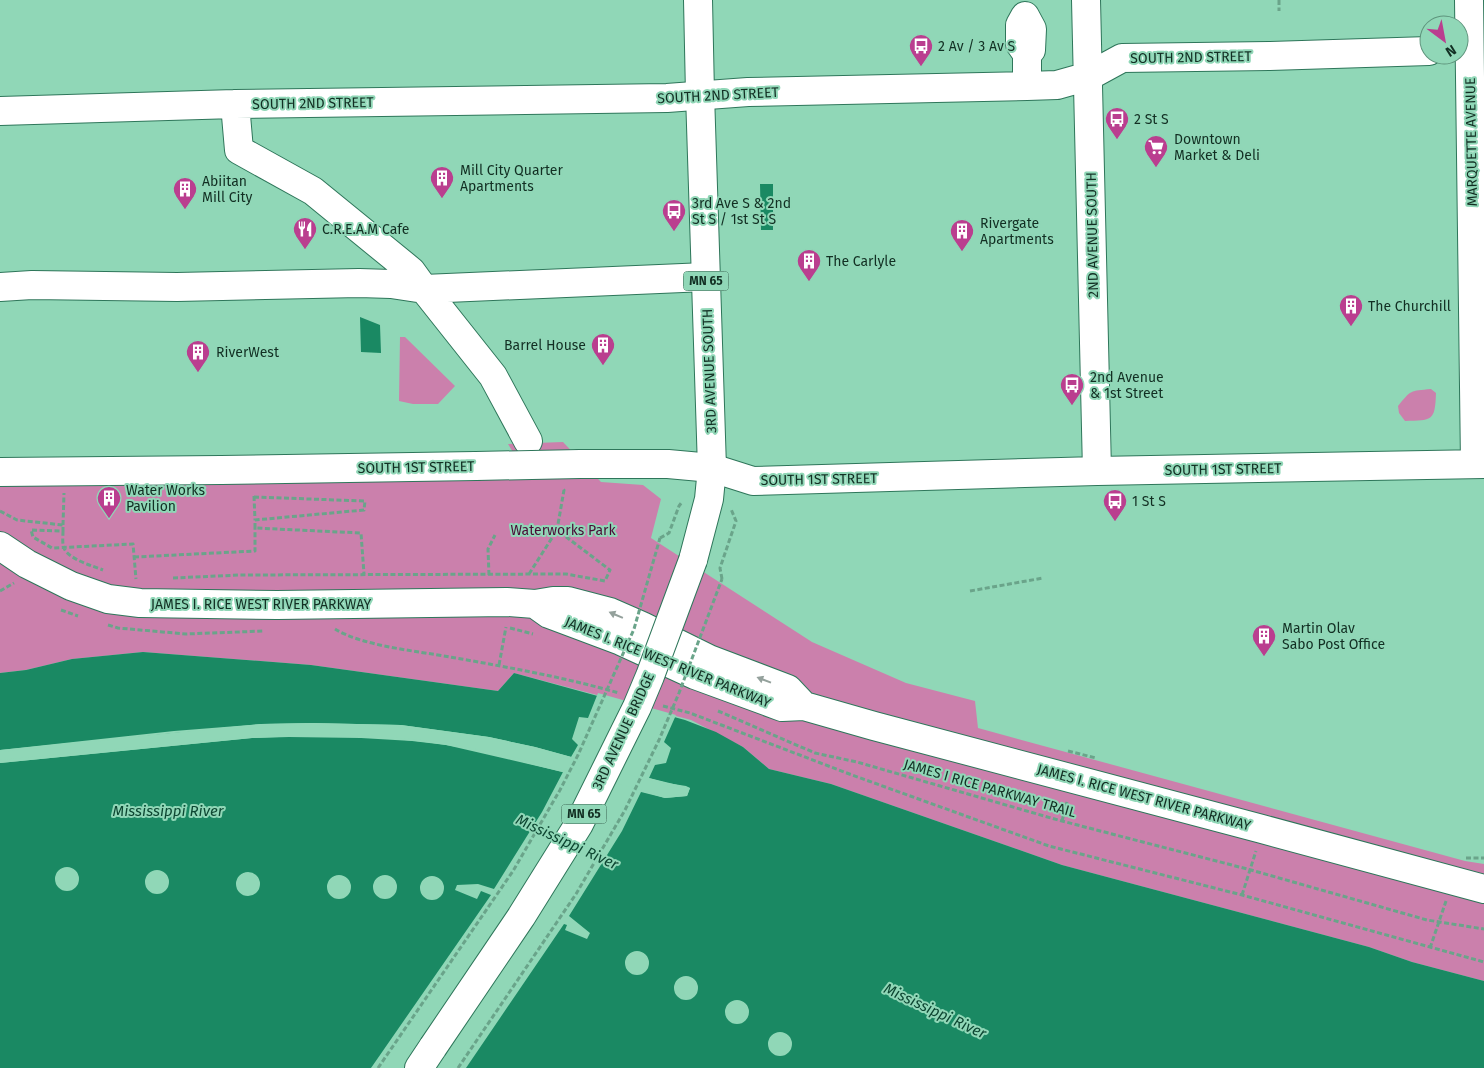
<svg xmlns="http://www.w3.org/2000/svg" width="1484" height="1068" font-family="'Fira Sans',sans-serif">
	<style>
		.green { fill: #cb80ac }
		.water { fill: #1a8963 }
		.pier { fill: #90d7b7 }
		.lines { fill: none; stroke-linecap: round; stroke-linejoin: round }
		.minor-casing { stroke: #2e765a; stroke-width: 30 }
		.major-casing { stroke: #2e765a; stroke-width: 30 }
		.path { stroke: #6aa48a; stroke-width: 3; stroke-dasharray: 5 2.5; stroke-linecap: butt }
		.minor { stroke: #fff; stroke-width: 28 }
		.major { stroke: #fff; stroke-width: 28 }
		.minor-bridge-casing { stroke: #2e765a; stroke-width: 30; stroke-linecap: butt }
		.major-bridge-casing { stroke: #2e765a; stroke-width: 30; stroke-linecap: butt }
		.path-bridge { stroke: #6aa48a; stroke-width: 3; stroke-dasharray: 5 2.5; stroke-linecap: butt }
		.minor-bridge { stroke: #fff; stroke-width: 28 }
		.major-bridge { stroke: #fff; stroke-width: 28 }
		.oneway { fill: #94a19c }
		.labels { text-anchor: middle; stroke-width: 4; stroke-linejoin: round; paint-order: stroke }
		.shield { fill: #90d7b7; stroke: #38614f; stroke-width: 1 }
		.shield-label { font-size: 12px; font-weight: bold; fill: #122f23 }
		.poi-label { font-size: 14px; fill: #122f23; stroke: #90d7b7; text-anchor: start }
		.street-label { font-size: 14px; fill: #122f23; stroke: #90d7b7 }
		.park-label { font-size: 14px; fill: #4a0d36; stroke: #90d7b7 }
		.water-label { font-size: 15px; font-style: italic; fill: #0d4632; stroke: #90d7b7 }
	</style>
	<rect width="100%" height="100%" fill="#90d7b7"/>
	<path class="green" d="M400 337H405L455 386 438 404H413L399 401Z
		M1431 389 1436 393C1435 422 1432 420 1405 421L1399 413 1398 406C1411 390 1410 391 1431 389Z
		M563 442 601 482 643 485 661 499 651 538 812 642 906 683 975 701 978 728 1465 861 1484 864V981L1412 962 1369 947 1062 865 831 784 769 769 743 747 691 720 514 673 498 691 311 665 143 652 72 659 26 670 0 673V486L529 479 508 444Z"/>
	<path class="water" d="M760 184H773V230H761Z
		M360 317 380 325 381 353 361 352Z
		M143 652 311 665 498 691 514 673 685 720 716 732 743 747 769 769 831 784 1062 865 1369 947 1412 962 1484 981V1068H0V763L252 738C316 735 383 735 446 745 484 751 521 762 558 771 593 780 629 787 665 798L687 796 690 788 686 786 667 783 535 747 489 737 401 725 312 723 261 724 0 750V673L26 670 72 659Z"/>
	<path class="pier" d="M598 693 676 715 664 742 671 748 666 763 655 765 649 778 690 788 687 796 665 798 641 792 622 831 569 916 590 933 587 939 565 930 567 925 564 924 466 1068H371L491 895 481 891 477 899 455 890 457 885 478 884 494 889 542 812 563 772 446 745 412 741 361 738 289 737 252 738 0 763V760L252 736 289 734 361 735 412 739 447 743 514 757 665 796 686 793 687 789H686L667 785 534 749 488 739 401 727 312 725 261 726 174 733 0 752V750L174 731 261 724 312 723 401 725 489 737 535 747 571 757 578 745 572 739 579 717 588 718Z
		M55 879a12 12 0 1 1 24 0a12 12 0 1 1-24 0Z
		M145 882a12 12 0 1 1 24 0a12 12 0 1 1-24 0Z
		M236 884a12 12 0 1 1 24 0a12 12 0 1 1-24 0Z
		M327 887a12 12 0 1 1 24 0a12 12 0 1 1-24 0Z
		M373 887a12 12 0 1 1 24 0a12 12 0 1 1-24 0Z
		M420 888a12 12 0 1 1 24 0a12 12 0 1 1-24 0Z
		M625 963a12 12 0 1 1 24 0a12 12 0 1 1-24 0Z
		M674 988a12 12 0 1 1 24 0a12 12 0 1 1-24 0Z
		M725 1012a12 12 0 1 1 24 0a12 12 0 1 1-24 0Z
		M768 1044a12 12 0 1 1 24 0a12 12 0 1 1-24 0Z"/>
	<g class="lines">
		<g class="minor-casing">
			<path id="minor" d="M1086 0 1097 471
				M1469 0 1475 464
				M1027 54 1031 50 1032 29 1025 16 1020 25V44L1027 54V86
				M235 104 239 150 313 191 411 271 424 289 493 376 528 441
				M0 111 235 104 667 98 748 92 1027 86 1057 85 1089 76 1122 58 1269 56 1429 51
				M0 287 32 285 177 287 359 283 391 284 424 289 706 277
				M580 464H668L712 468 753 481 1097 471 1484 464
				M0 472 221 470 476 466
				M0 546 27 564 71 586 108 599 140 603 277 605 507 602 535 604 553 601H568L610 612 642 626 709 659 788 689 804 706
				M535 604 549 614 621 641 695 675 782 707 804 706 874 726 1262 829 1484 889"/>
		</g>
		<g class="major-casing">
			<path id="major" d="M693 560 709 499 712 468 700 94 698 0
				M419 1068 433 1047"/>
		</g>
		<path class="path" d="M1279 0V11
			M254 496 255 520
			M254 497 365 501 364 510 255 520V528L361 533 364 574
			M0 511 17 520 63 525V531L31 530 33 537 52 548 133 544 136 579
			M63 525 64 493
			M63 531C63 536 62 544 64 548 68 559 93 566 103 570
			M660 538 669 533 679 506 682 502
			M134 557 255 551V528
			M529 574 557 530
			M489 575 488 549 495 535
			M173 578 240 575 566 574 605 581 610 570 557 530 564 490 562 488
			M722 579 720 568 736 521 731 509
			M0 591 14 583
			M970 591 1043 578
			M61 610 78 616
			M108 625 118 628 186 634 264 631
			M510 628 533 634
			M335 629C362 646 417 651 450 657 507 667 563 677 619 693
			M499 665 506 627
			M663 706 690 713 852 775 1049 846 1242 895 1484 962
			M718 711 815 753 857 762 1058 820 1251 870 1427 920 1484 929
			M1068 751 1096 758
			M1062 821 1067 802
			M1466 858H1484
			M1242 895 1256 851
			M1430 948 1446 901"/>
		<use href="#minor" class="minor"/>
		<use href="#major" class="major"/>
		<g class="minor-bridge-casing">
			<path id="minor-bridge" d="M476 466 580 464"/>
		</g>
		<g class="major-bridge-casing">
			<path id="major-bridge" d="M433 1047 521 917 579 824 637 707 650 676 693 560"/>
		</g>
		<path class="path-bridge" d="M378 1068 513 871 560 790 578 755 634 629 660 538
			M458 1068 576 894 625 810 659 740 679 693 722 579"/>
		<use href="#minor-bridge" class="minor-bridge"/>
		<use href="#major-bridge" class="major-bridge"/>
	</g>
	<defs><path id="oneway-solid" d="M-6-.8H1V-3.2L6.5 0L1 3.2V.8H-6Z" transform="scale(1.25)"/></defs>
	<g class="oneway">
		<use href="#oneway-solid" transform="translate(616 615) rotate(-157)"/>
		<use href="#oneway-solid" transform="translate(764 680) rotate(-159)"/>
	</g>
	<defs>
		<g id="bus-pin" transform="scale(1.25)"><path d="M0 17L-7.5 6A9.5 9.5 0 1 1 7.5 6Z" fill="#ba3e8f" stroke="#90d7b7"/><path d="M-5-6H5V4H4V6H2V4H-2V6H-4V4H-5ZM-3.5-4V0h7V-4ZM-3.5 1.2v1.5H-2V1.2ZM2 1.2v1.5H3.5V1.2Z" fill="#fff"/></g>
		<g id="supermarket-pin" transform="scale(1.25)"><path d="M0 17L-7.5 6A9.5 9.5 0 1 1 7.5 6Z" fill="#ba3e8f" stroke="#90d7b7"/><path d="M-6-5.5h2.5l.6 2H6L4.5 2H-2.5L-4.4-4H-6ZM-1.5 3.2a1.3 1.3 0 1 0 .1 0ZM3 3.2a1.3 1.3 0 1 0 .1 0Z" fill="#fff"/></g>
		<g id="building-pin" transform="scale(1.25)"><path d="M0 17L-7.5 6A9.5 9.5 0 1 1 7.5 6Z" fill="#ba3e8f" stroke="#90d7b7"/><path d="M-4-6H4V6H1V3H-1V6H-4ZM-2.5-4.3h1.7v1.8h-1.7ZM.8-4.3h1.7v1.8H.8ZM-2.5-1h1.7V.8h-1.7ZM.8-1h1.7V.8H.8Z" fill="#fff"/></g>
		<g id="restaurant-pin" transform="scale(1.25)"><path d="M0 17L-7.5 6A9.5 9.5 0 1 1 7.5 6Z" fill="#ba3e8f" stroke="#90d7b7"/><path d="M-5-6h1v4h1v-4h1v4h1v-4h1v5L-1.5 .5V6h-2V.5L-5-1ZM5-6V6H3V1.5H1.5Q1.5-4 5-6Z" fill="#fff"/></g>
	</defs>
	<g fill-rule="evenodd">
		<use href="#bus-pin" x="921" y="46"/>
		<use href="#bus-pin" x="1117" y="119"/>
		<use href="#supermarket-pin" x="1156" y="147"/>
		<use href="#building-pin" x="442" y="178"/>
		<use href="#building-pin" x="185" y="189"/>
		<use href="#bus-pin" x="674" y="211"/>
		<use href="#restaurant-pin" x="305" y="229"/>
		<use href="#building-pin" x="962" y="231"/>
		<use href="#building-pin" x="809" y="261"/>
		<use href="#building-pin" x="1351" y="306"/>
		<use href="#building-pin" x="603" y="345"/>
		<use href="#building-pin" x="198" y="352"/>
		<use href="#bus-pin" x="1072" y="385"/>
		<use href="#building-pin" x="109" y="498"/>
		<use href="#bus-pin" x="1115" y="501"/>
		<use href="#building-pin" x="1264" y="636"/>
	</g>
	<g class="labels">
		<g class="shield">
			<rect x="683.5" y="271.5" width="45" height="19" rx="4"/>
			<rect x="561.5" y="804.5" width="45" height="19" rx="4"/>
		</g>
		<g class="shield-label">
			<text x="706" y="285">MN 65</text>
			<text x="584" y="818">MN 65</text>
		</g>
		<g class="poi-label">
			<text x="938" y="51">2 Av / 3 Av S</text>
			<text x="1134" y="124">2 St S</text>
			<text x="1174" y="144">Downtown<tspan x="1174" dy="16">Market &amp; Deli</tspan></text>
			<text x="460" y="175">Mill City Quarter<tspan x="460" dy="16">Apartments</tspan></text>
			<text x="202" y="186">Abiitan<tspan x="202" dy="16">Mill City</tspan></text>
			<text x="692" y="208">3rd Ave S &amp; 2nd<tspan x="692" dy="16">St S / 1st St S</tspan></text>
			<text x="980" y="228">Rivergate<tspan x="980" dy="16">Apartments</tspan></text>
			<text x="322" y="234">C.R.E.A.M Cafe</text>
			<text x="826" y="266">The Carlyle</text>
			<text x="1368" y="311">The Churchill</text>
			<text x="586" y="350" text-anchor="end">Barrel House</text>
			<text x="216" y="357">RiverWest</text>
			<text x="1090" y="382">2nd Avenue<tspan x="1090" dy="16">&amp; 1st Street</tspan></text>
			<text x="126" y="495">Water Works<tspan x="126" dy="16">Pavilion</tspan></text>
			<text x="1132" y="506">1 St S</text>
			<text x="1282" y="633">Martin Olav<tspan x="1282" dy="16">Sabo Post Office</tspan></text>
		</g>
		<g class="street-label">
			<text transform="translate(1191 57) rotate(-1)" y="5">SOUTH 2ND STREET</text>
			<text transform="translate(718 95) rotate(-3)" y="5">SOUTH 2ND STREET</text>
			<text transform="translate(313 103) rotate(-1)" y="5">SOUTH 2ND STREET</text>
			<text transform="translate(1471 142) rotate(-91)" y="5">MARQUETTE AVENUE</text>
			<text transform="translate(1092 235) rotate(-91)" y="5">2ND AVENUE SOUTH</text>
			<text transform="translate(709 371) rotate(-92)" y="5">3RD AVENUE SOUTH</text>
			<text transform="translate(416 467) rotate(-1)" y="5">SOUTH 1ST STREET</text>
			<text transform="translate(1223 469) rotate(-1)" y="5">SOUTH 1ST STREET</text>
			<text transform="translate(819 479) rotate(-1)" y="5">SOUTH 1ST STREET</text>
			<text x="261" y="609">JAMES I. RICE WEST RIVER PARKWAY</text>
			<text transform="translate(668 662) rotate(22)" y="5">JAMES I. RICE WEST RIVER PARKWAY</text>
			<text transform="translate(623 731) rotate(-65)" y="5">3RD AVENUE BRIDGE</text>
			<text transform="translate(990 788) rotate(16)" y="5">JAMES I RICE PARKWAY TRAIL</text>
			<text transform="translate(1144 797) rotate(15)" y="5">JAMES I. RICE WEST RIVER PARKWAY</text>
		</g>
		<g class="park-label">
			<text x="563" y="535">Waterworks Park</text>
		</g>
		<g class="water-label">
			<text x="168" y="816">Mississippi River</text>
			<text transform="translate(567 842) rotate(25)" y="5">Mississippi River</text>
			<text transform="translate(935 1011) rotate(25)" y="5">Mississippi River</text>
		</g>
	</g>
	<g transform="translate(1444 40) rotate(148)"><circle r="24" fill="#90d7b7" stroke="#5e947c"/>
	<path d="M0-4L9 19L0 12L-9 19Z" fill="#ba3e8f"/>
	<text y="-8" font-size="14" font-weight="bold" text-anchor="middle" fill="#122f23">N</text>
	</g>
</svg>
